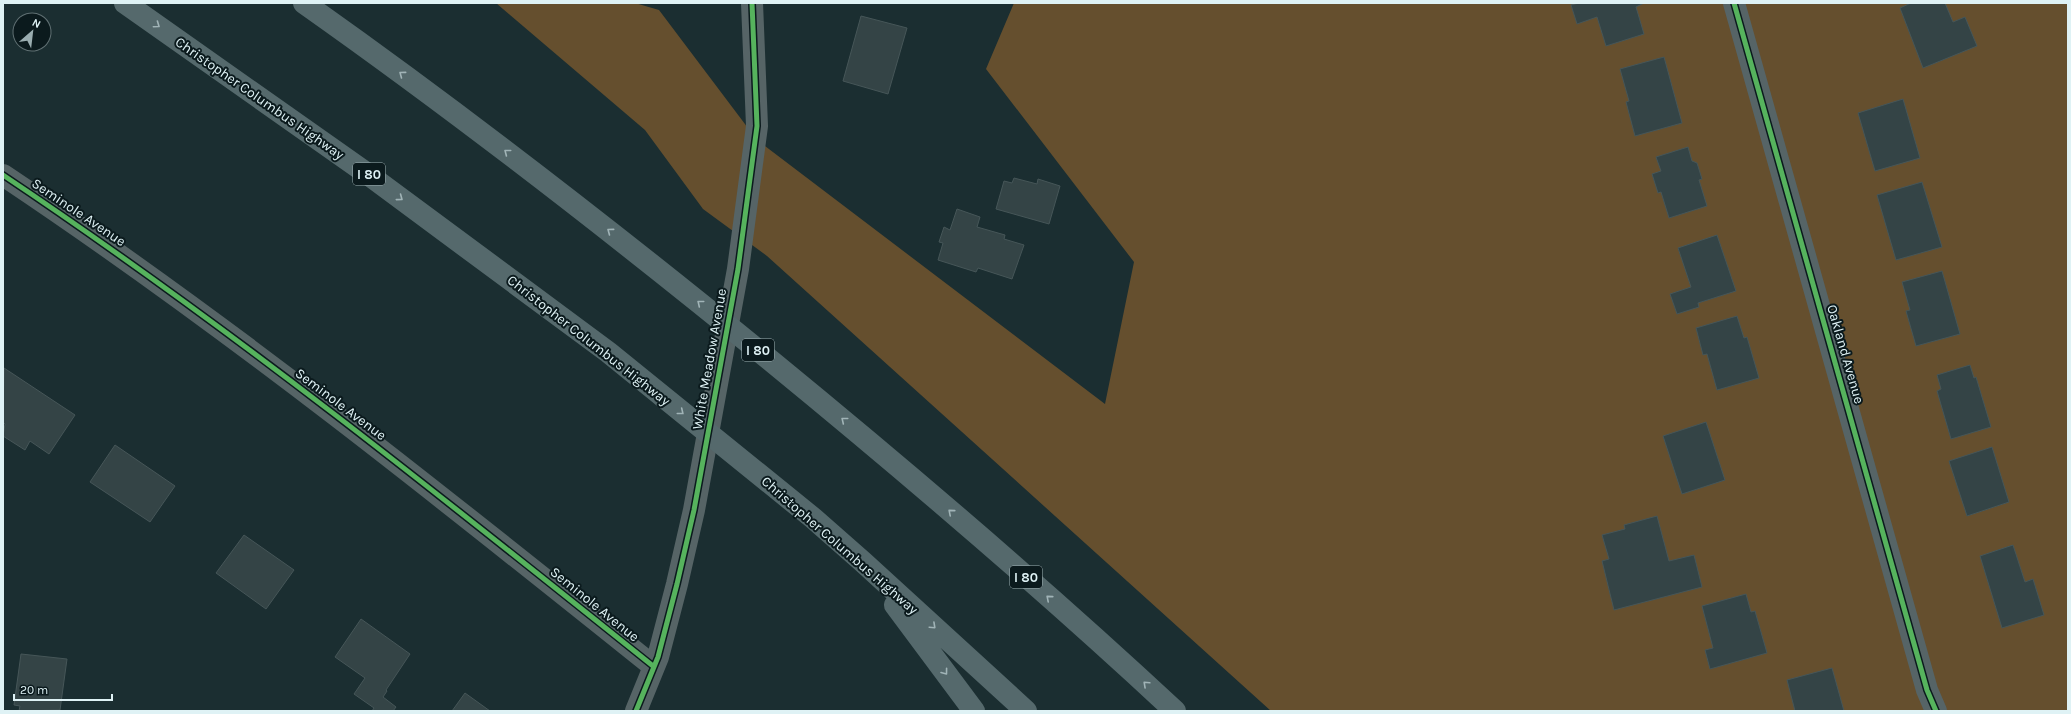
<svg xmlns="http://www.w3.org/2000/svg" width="2071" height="714" font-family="Karla,sans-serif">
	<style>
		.forest { fill: #654f2e }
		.building { fill: #344446; stroke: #465658 }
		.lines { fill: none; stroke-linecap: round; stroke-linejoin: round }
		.minor { stroke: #566466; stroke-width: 22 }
		.highway { stroke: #55696c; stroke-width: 22 }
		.cycleway-casing { stroke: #0b1a1d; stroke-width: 8 }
		.cycleway { stroke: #56b35d; stroke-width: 5 }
		.oneway { stroke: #a1b4b7 }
		.labels { text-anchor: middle; stroke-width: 4; stroke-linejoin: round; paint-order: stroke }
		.shield { fill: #0b1a1d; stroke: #9fb1b4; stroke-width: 1 }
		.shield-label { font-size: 13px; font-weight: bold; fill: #dff2f5 }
		.street-label { font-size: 14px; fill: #dff2f5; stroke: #0b1a1d }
	</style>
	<rect width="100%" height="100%" fill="#1b2e31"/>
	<path class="forest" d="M496 3H635L659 10 757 140 1105 404 1134 262 986 69 1014 3H2068V711H1271L767 256 703 209 645 130Z"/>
	<path class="building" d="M1579 3H1644L1636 7 1644 34 1606 46 1597 17 1577 24 1571 5Z
		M1911 3H1945L1953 22 1965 17 1977 46 1923 68 1900 8Z
		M861 16 907 28 888 94 843 81Z
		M1664 57 1682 123 1635 136 1626 102 1629 101 1620 69Z
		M1903 99 1920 158 1875 171 1858 113Z
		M1688 147 1692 161 1697 163 1702 179 1699 180 1707 206 1669 218 1661 192 1658 193 1652 174 1661 171 1656 157Z
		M1014 178 1037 184 1038 179 1060 186 1049 224 996 209 1004 181 1012 183Z
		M1922 182 1942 247 1896 260 1877 195Z
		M957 209 980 217 977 227 1005 235 1004 239 1024 245 1012 279 978 268 976 272 938 260 943 243 939 242 944 227 950 230Z
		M1717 235 1736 291 1698 303 1699 307 1677 314 1670 294 1691 287 1678 248Z
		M1942 271 1960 334 1916 346 1906 311 1910 310 1902 282Z
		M1737 316 1744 338 1747 337 1759 378 1717 390 1707 354 1703 355 1696 328Z
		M1970 365 1974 378 1976 377 1991 427 1951 439 1937 391 1941 389 1937 375Z
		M4 368 75 415 49 454 30 441 25 450 3 436 5 424 3 422Z
		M1706 422 1725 480 1682 494 1663 436Z
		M115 445 175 486 150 522 90 482Z
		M1992 447 2009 502 1967 516 1949 461Z
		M1657 516 1669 561 1694 555 1702 587 1614 610 1602 561 1609 559 1602 535 1625 529 1624 525Z
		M244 535 294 570 266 609 216 573Z
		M2013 545 2025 582 2033 579 2044 615 2002 628 1980 556Z
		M1746 594 1751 612 1755 611 1767 653 1710 669 1705 650 1713 648 1702 606Z
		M361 619 410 654 386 690 387 691 383 697 396 707 393 711H372L374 708 354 694 365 678 335 657Z
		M21 654 67 659 60 710 19 711 20 706 14 705Z
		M1832 668 1844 711H1795L1787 680Z
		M465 693 490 711H452Z"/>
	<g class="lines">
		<path class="minor" d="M1734 3 1927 690 1936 711
			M3 175C229 326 441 496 653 666
			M636 711 658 657 677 584 694 510 738 269 757 126 752 3"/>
		<path class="highway" d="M125 3 369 175 608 352 813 518 863 562 1026 711
			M304 3C464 116 618 236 770 360 908 473 1044 589 1175 711
			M895 605 974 711"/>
		<g class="cycleway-casing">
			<path id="cycleway" d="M1734 3 1927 690 1936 711
				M3 175C229 326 441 496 653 666
				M636 711 658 657 677 584 694 510 738 269 757 126 752 3"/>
		</g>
		<use href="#cycleway" class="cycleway"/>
	</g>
	<defs><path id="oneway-chevron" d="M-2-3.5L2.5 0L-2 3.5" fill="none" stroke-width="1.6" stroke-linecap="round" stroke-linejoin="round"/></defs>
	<g class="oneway">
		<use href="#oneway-chevron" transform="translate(157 25) rotate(35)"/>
		<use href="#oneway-chevron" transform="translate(402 74) rotate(-143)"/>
		<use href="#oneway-chevron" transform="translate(507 152) rotate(-142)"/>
		<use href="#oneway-chevron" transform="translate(400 198) rotate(37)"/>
		<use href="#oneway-chevron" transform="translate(610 231) rotate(-143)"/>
		<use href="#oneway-chevron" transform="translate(700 303) rotate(-141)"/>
		<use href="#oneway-chevron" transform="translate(681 412) rotate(39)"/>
		<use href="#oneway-chevron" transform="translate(844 420) rotate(-141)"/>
		<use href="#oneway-chevron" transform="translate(951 512) rotate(-139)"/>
		<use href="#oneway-chevron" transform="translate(1049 598) rotate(-139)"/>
		<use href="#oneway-chevron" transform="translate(933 626) rotate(43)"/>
		<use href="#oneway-chevron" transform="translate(945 672) rotate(53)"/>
		<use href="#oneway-chevron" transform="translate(1146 684) rotate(-137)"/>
	</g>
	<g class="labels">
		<g class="shield">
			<rect x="353" y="163" width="32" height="22" rx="3"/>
			<rect x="742" y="339" width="32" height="22" rx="3"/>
			<rect x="1010" y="566" width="32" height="22" rx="3"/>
		</g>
		<g class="shield-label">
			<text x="369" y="179">I 80</text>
			<text x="758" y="355">I 80</text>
			<text x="1026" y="582">I 80</text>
		</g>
		<g class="street-label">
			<text transform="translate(260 98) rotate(35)" y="5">Christopher Columbus Highway</text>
			<text transform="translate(79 212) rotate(34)" y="5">Seminole Avenue</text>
			<text transform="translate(589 340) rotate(38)" y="5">Christopher Columbus Highway</text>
			<text transform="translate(1846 354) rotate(74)" y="5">Oakland Avenue</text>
			<text transform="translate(709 359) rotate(-80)" y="5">White Meadow Avenue</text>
			<text transform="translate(341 404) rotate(37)" y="5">Seminole Avenue</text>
			<text transform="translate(840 545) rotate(41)" y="5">Christopher Columbus Highway</text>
			<text transform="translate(595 604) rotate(39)" y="5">Seminole Avenue</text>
		</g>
	</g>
	<rect width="2071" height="714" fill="none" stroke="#dff2f5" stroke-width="8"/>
	<g transform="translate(32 32) rotate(28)"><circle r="19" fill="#0b1a1d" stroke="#607073"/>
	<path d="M0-3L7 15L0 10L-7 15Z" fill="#9aadb0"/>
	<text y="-6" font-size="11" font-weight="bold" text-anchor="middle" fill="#dff2f5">N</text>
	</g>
	<path d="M14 694v6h98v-6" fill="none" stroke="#dff2f5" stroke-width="2"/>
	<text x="20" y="694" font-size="12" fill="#dff2f5" stroke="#0b1a1d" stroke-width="3" paint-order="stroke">20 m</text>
</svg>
